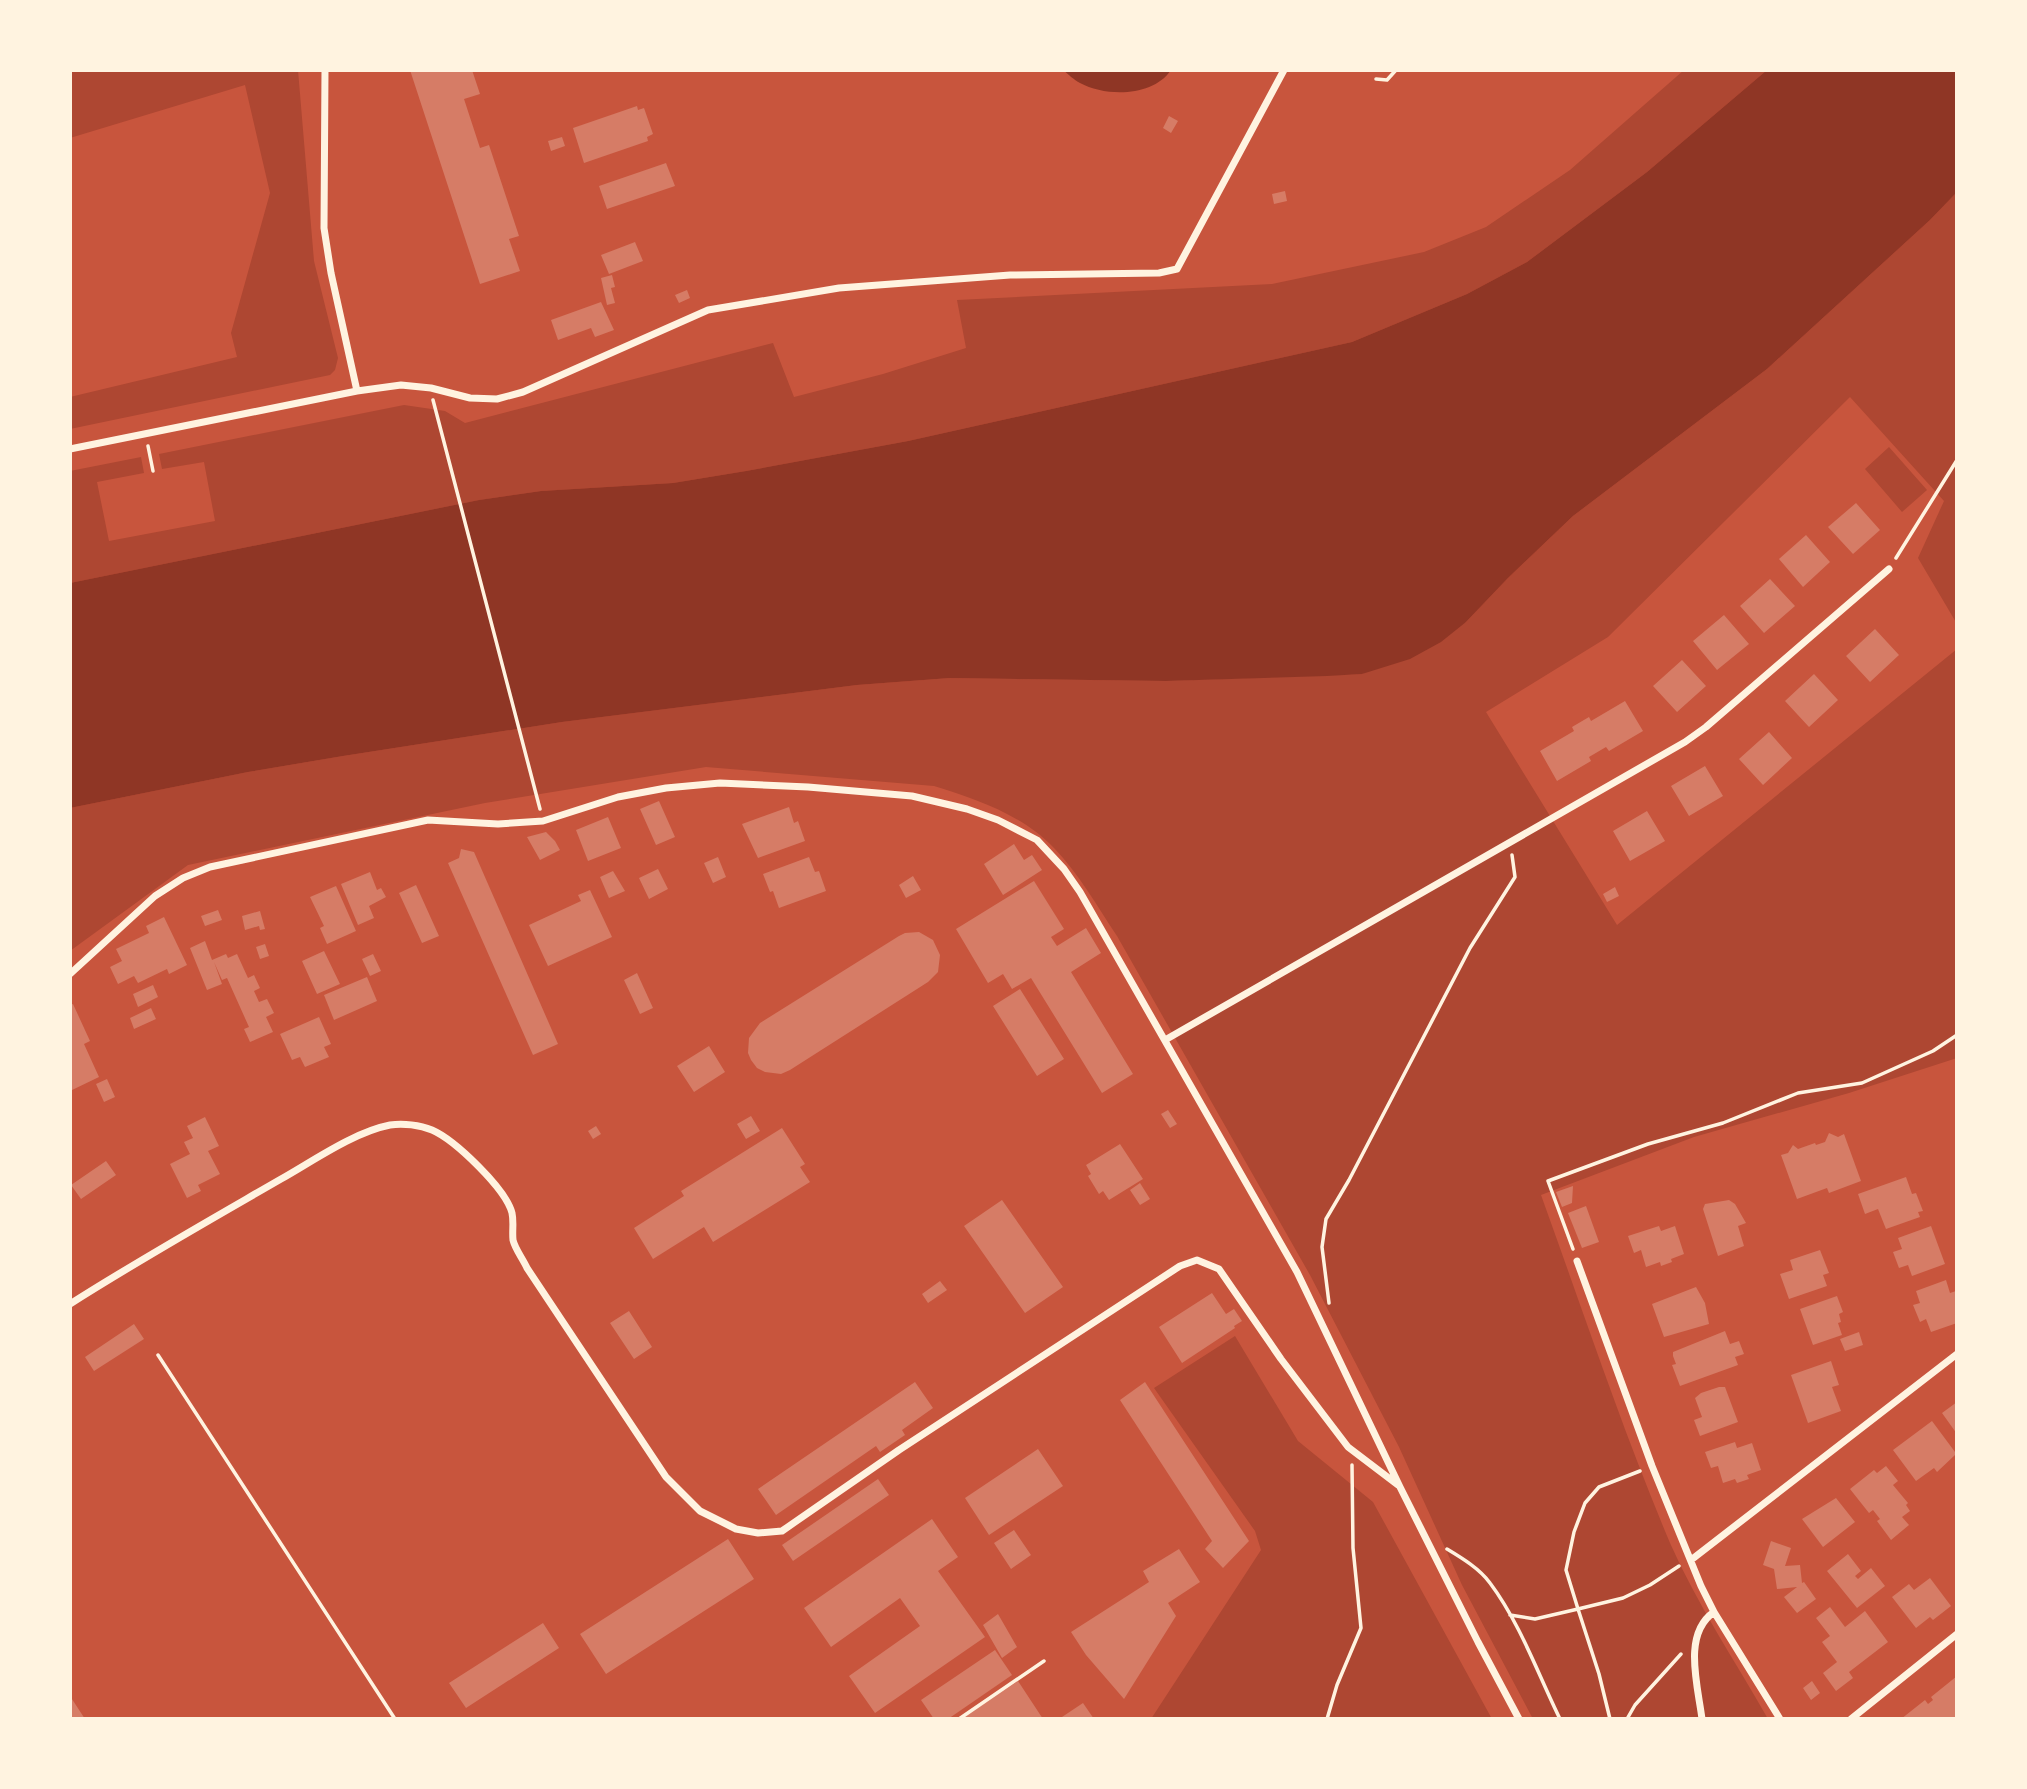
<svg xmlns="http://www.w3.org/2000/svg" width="2027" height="1789" font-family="Arial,sans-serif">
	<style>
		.green { fill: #ae4732 }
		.water { fill: #8f3625 }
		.building { fill: #d67c66 }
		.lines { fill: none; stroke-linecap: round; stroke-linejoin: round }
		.path { stroke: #fff3e0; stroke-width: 3.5 }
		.minor { stroke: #fff3e0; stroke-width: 7 }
	</style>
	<rect width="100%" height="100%" fill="#c8553d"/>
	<path class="green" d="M70 70H298L314 261 338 358 335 370 330 375 70 429V397L237 357 231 333 270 193 245 85 70 138Z
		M1684 70H1767L1647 172 1527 262 1467 294 1352 342 908 441 746 471 673 483 541 491 479 500 70 583V471L141 457 144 473 97 482 109 541 215 521 204 462 162 469 159 454 404 405 445 411 465 423 773 343 794 397 883 374 966 348 957 300 1272 284 1424 252 1486 227 1570 170Z
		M1957 192V624L1918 558 1944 501 1850 397 1608 637 1486 712 1617 925 1957 649V1058L1849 1093 1694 1137 1541 1195C1583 1311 1622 1429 1670 1543 1697 1604 1735 1661 1768 1719H1533L1462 1585 1399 1447 1310 1275 1117 936C1097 906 1079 874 1054 848 1023 815 976 799 934 786L706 767 485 803 188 865 70 951V808L248 772 343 756 562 722 857 685 950 678 1166 681 1362 674 1466 622 1508 578 1573 516 1767 369 1930 220Z
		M1889 447 1927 490 1902 512 1865 469Z
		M1235 1336 1298 1441 1373 1502 1492 1719H1151L1261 1550 1255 1531 1154 1388Z"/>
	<path class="water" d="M1063 70H1171C1153 97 1106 97 1080 83 1074 80 1068 74 1063 70Z
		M1767 70H1957V192L1930 220 1767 369 1573 516 1508 578 1466 622 1441 642 1410 659 1362 674 1327 676 1166 681 950 678 857 685 562 722 343 756 248 772 70 808V583L479 500 541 491 673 483 746 471 908 441 1352 342 1467 294 1527 262 1647 172Z"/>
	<path class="building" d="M410 70H472L480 94 464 99 480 148 489 145 519 236 509 239 520 271 480 284Z
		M637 106 638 110 644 108 653 134 647 137 648 141 584 163 573 128Z
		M1169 116 1178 121 1171 133 1163 128Z
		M562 137 565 146 551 151 548 141Z
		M666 163 675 186 607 209 599 186Z
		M1285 191 1287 201 1274 204 1272 194Z
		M635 242 643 261 609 274 601 255Z
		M612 275 615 287 611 288 615 303 607 305 601 278Z
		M687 290 690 298 679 303 675 295Z
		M601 302 614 330 595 337 591 328 558 340 551 320Z
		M1856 503 1880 530 1853 554 1828 527Z
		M1806 535 1830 562 1803 587 1779 559Z
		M1770 579 1795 606 1764 633 1740 606Z
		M1724 615 1749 644 1717 670 1693 641Z
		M1875 629 1899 655 1870 682 1846 656Z
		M1682 660 1706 686 1677 712 1653 686Z
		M1814 674 1838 700 1809 727 1785 701Z
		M1625 701 1643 731 1609 751 1606 747 1589 757 1591 761 1557 781 1540 751 1574 731 1572 727 1589 717 1591 721Z
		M1769 732 1792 758 1763 785 1739 759Z
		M1705 766 1723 796 1689 816 1671 786Z
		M659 801 675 837 656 845 640 809Z
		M789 807 794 823 798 821 805 841 758 858 742 824Z
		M1647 811 1665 841 1630 861 1613 831Z
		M608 817 621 848 588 861 576 830Z
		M546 832 555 841 560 850 540 860 527 837Z
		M1014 844 1024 860 1032 855 1042 870 1003 895 984 864Z
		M461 849 474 852 558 1044 533 1055 448 863 459 858Z
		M718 857 726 877 713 883 704 863Z
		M809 857 815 872 819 871 826 891 779 908 773 891 770 892 763 874Z
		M658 869 668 889 649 899 639 878Z
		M613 871 625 891 609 898 600 877Z
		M370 872 377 890 381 888 386 897 369 906 374 918 358 925 341 884Z
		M913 876 921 890 906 898 899 885Z
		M1034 881 1064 929 1051 937 1057 946 1086 928 1101 953 1071 972 1133 1074 1102 1093 1031 978 1012 989 1003 974 988 983 956 929Z
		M416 885 439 936 422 943 399 893Z
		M336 886 356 931 327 944 320 928 324 926 310 897Z
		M1615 887 1619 896 1607 902 1603 894Z
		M590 890 612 937 548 966 529 925 581 901 578 895Z
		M218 910 222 920 205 926 201 916Z
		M260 911 265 929 260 930 259 926 245 930 242 916Z
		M164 917 187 965 169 974 167 969 138 983 134 976 118 984 110 967 122 961 116 949 149 933 146 926Z
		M919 932 933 940 940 955 938 972 928 982 790 1070 781 1074 765 1072 757 1068 751 1060 748 1053 749 1038 760 1023 899 936 905 933Z
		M205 941 212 960 226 954 228 958 237 954 248 978 254 975 260 988 254 991 259 1002 267 999 274 1013 266 1017 273 1032 250 1042 244 1029 249 1027 227 978 222 980 214 962 222 984 207 990 190 948Z
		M265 944 269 956 260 959 256 947Z
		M324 951 340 984 317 994 302 961Z
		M373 954 381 971 370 976 362 959Z
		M637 973 653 1008 640 1014 624 980Z
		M367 977 377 1001 334 1020 324 995Z
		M153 985 158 997 138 1007 133 994Z
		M1020 989 1064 1059 1037 1076 993 1006Z
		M73 1004 90 1041 84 1044 99 1077 70 1091V1005Z
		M151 1008 156 1019 134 1029 130 1018Z
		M319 1017 331 1044 324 1047 329 1057 305 1067 300 1057 292 1060 280 1034Z
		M709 1046 725 1072 694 1092 677 1066Z
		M107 1079 115 1097 104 1102 96 1084Z
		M1168 1110 1177 1124 1170 1128 1161 1114Z
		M751 1116 760 1131 746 1139 737 1124Z
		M205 1117 219 1146 208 1151 220 1174 198 1185 201 1191 187 1198 170 1164 190 1154 184 1142 193 1138 187 1126Z
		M596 1126 601 1134 593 1139 588 1131Z
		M782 1128 805 1164 800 1167 810 1182 713 1242 704 1227 653 1259 634 1228 684 1196 681 1191Z
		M1829 1133 1838 1137 1844 1134 1861 1181 1829 1193 1827 1188 1797 1199 1781 1155 1788 1153 1793 1145 1798 1149 1815 1143 1816 1145 1825 1142Z
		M1120 1144 1143 1179 1109 1200 1103 1191 1099 1194 1088 1176 1091 1174 1086 1165Z
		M106 1161 116 1175 81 1199 71 1185Z
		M1906 1177 1912 1194 1916 1193 1923 1211 1918 1212 1920 1217 1886 1229 1878 1209 1865 1214 1858 1194Z
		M1140 1183 1150 1199 1140 1205 1130 1190Z
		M1573 1186 1572 1203 1562 1207 1556 1192Z
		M1002 1200 1063 1287 1025 1313 964 1226Z
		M1729 1200 1735 1204 1746 1223 1738 1226 1744 1246 1718 1256 1703 1209 1705 1204Z
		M1586 1206 1599 1242 1582 1248 1568 1213Z
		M1659 1226 1661 1231 1675 1226 1684 1254 1671 1259 1672 1262 1661 1266 1660 1262 1646 1267 1641 1250 1634 1253 1628 1236Z
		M1931 1226 1945 1264 1912 1276 1908 1265 1899 1268 1893 1252 1902 1249 1898 1238Z
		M1820 1250 1829 1273 1823 1275 1827 1286 1789 1299 1780 1274 1793 1270 1790 1260Z
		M1946 1280 1950 1293 1956 1291 1957 1294V1323L1931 1332 1926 1319 1920 1322 1913 1305 1920 1303 1916 1291Z
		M940 1281 947 1290 928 1303 922 1294Z
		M1696 1287 1705 1303 1709 1324 1664 1337 1652 1304Z
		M1212 1293 1226 1314 1234 1309 1242 1321 1234 1326 1235 1328 1182 1363 1159 1327Z
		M1837 1296 1843 1312 1839 1314 1841 1322 1838 1323 1842 1335 1813 1345 1800 1309Z
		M629 1311 652 1347 634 1359 610 1323Z
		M134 1324 144 1339 94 1371 85 1357Z
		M1725 1331 1730 1344 1739 1341 1744 1354 1735 1357 1738 1365 1680 1386 1672 1365 1676 1364 1673 1356V1352Z
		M1859 1332 1863 1345 1845 1351 1840 1339Z
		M1831 1361 1839 1385 1832 1387 1841 1411 1808 1423 1791 1375Z
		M915 1382 933 1408 902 1430 905 1435 880 1452 876 1446 776 1515 758 1489Z
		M1145 1382 1249 1541 1223 1568 1205 1549 1212 1541 1120 1400Z
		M1719 1387H1725L1738 1422 1700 1436 1694 1420 1702 1417 1695 1398 1701 1393Z
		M1957 1402V1434L1942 1413Z
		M1932 1421 1955 1452V1455L1937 1472 1934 1468 1916 1481 1893 1450Z
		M1735 1442 1737 1448 1752 1443 1761 1470 1747 1475 1749 1479 1737 1483 1735 1479 1723 1483 1718 1466 1711 1468 1705 1452Z
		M1038 1449 1063 1486 989 1535 965 1498Z
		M1886 1466 1898 1481 1893 1485 1908 1503 1906 1505 1910 1511 1902 1517 1909 1525 1891 1540 1877 1521 1880 1519 1873 1510 1869 1513 1850 1489 1874 1470 1877 1473Z
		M878 1479 889 1495 793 1561 782 1545Z
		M1836 1498 1855 1522 1823 1547 1802 1519Z
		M932 1519 958 1557 938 1571 985 1637 875 1713 849 1676 920 1626 900 1598 831 1647 804 1608Z
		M1014 1530 1031 1555 1011 1569 994 1543Z
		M728 1539 754 1579 606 1674 580 1634Z
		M1771 1541 1791 1548 1785 1566 1800 1565 1802 1583 1804 1582 1816 1599 1797 1613 1784 1597 1797 1587 1777 1589 1774 1569 1763 1565Z
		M1179 1549 1200 1582 1168 1603 1176 1616 1124 1699 1086 1655 1071 1632 1149 1582 1143 1571Z
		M1848 1554 1861 1571 1855 1576 1858 1579 1871 1568 1885 1586 1857 1608 1827 1571Z
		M1930 1578 1951 1606 1933 1620 1930 1617 1916 1628 1892 1597 1909 1584 1914 1590Z
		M1830 1607 1845 1627 1865 1611 1888 1642 1849 1672 1853 1678 1836 1691 1823 1673 1837 1662 1822 1642 1830 1636 1816 1618Z
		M998 1614 1017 1647 1002 1658 983 1625Z
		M543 1623 559 1648 466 1708 449 1683Z
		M995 1650 1012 1675 948 1719H934L921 1700Z
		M1957 1676V1719H1901L1925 1700 1928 1704 1933 1700 1931 1697Z
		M1018 1681 1043 1719H961Z
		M1812 1681 1820 1693 1811 1700 1803 1688Z
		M70 1696 85 1719H70Z
		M1083 1703 1094 1719H1059Z"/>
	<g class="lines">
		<path class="path" d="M1376 79 1387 80 1396 70
			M433 400 540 809
			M148 446 153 471
			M1896 558 1957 460
			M1573 1249 1548 1181 1648 1144 1723 1123 1798 1093 1862 1083 1933 1051 1957 1035
			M1329 1303 1322 1247 1326 1219 1349 1180 1470 948 1515 877 1512 855
			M158 1355 395 1719
			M1447 1549C1462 1558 1480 1569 1490 1583 1520 1623 1538 1674 1560 1719
			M1510 1615 1535 1619 1578 1609 1566 1570 1574 1532 1585 1503 1599 1487 1640 1471
			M959 1719 1044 1661
			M1327 1719 1337 1685 1361 1628 1353 1548 1352 1465
			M1610 1719 1599 1674 1578 1609 1623 1598 1650 1585 1679 1566
			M1627 1719 1635 1705 1681 1654"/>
		<path class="minor" d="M325 70 324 228 331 273 357 391
			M70 449 357 391 401 385 431 388 470 398 497 399 523 392 708 310 839 288 1010 275 1159 273 1177 269 1284 70
			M70 974 155 896 183 878 210 867 428 820 498 824 543 821 618 797 666 788 720 783 808 787 912 796 967 809 998 820 1037 840 1064 869 1080 892 1297 1272 1400 1487 1478 1642 1519 1719
			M1165 1040 1685 742 1706 727 1889 569
			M1577 1261 1652 1466 1701 1586 1714 1612 1780 1719
			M70 1304C139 1260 210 1220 281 1179 313 1161 354 1132 390 1125 403 1123 420 1125 432 1130 455 1140 506 1189 512 1213 514 1222 512 1231 513 1240 515 1249 523 1259 527 1268L666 1477 700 1511 736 1529 758 1533 782 1531 899 1450 1180 1266 1197 1260 1219 1269 1281 1359 1348 1447 1398 1485
			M1691 1560 1957 1354
			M1702 1719C1698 1686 1682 1634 1714 1612
			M1851 1719 1957 1634"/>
	</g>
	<rect width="2027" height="1789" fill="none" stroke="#fff3e0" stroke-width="144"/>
</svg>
